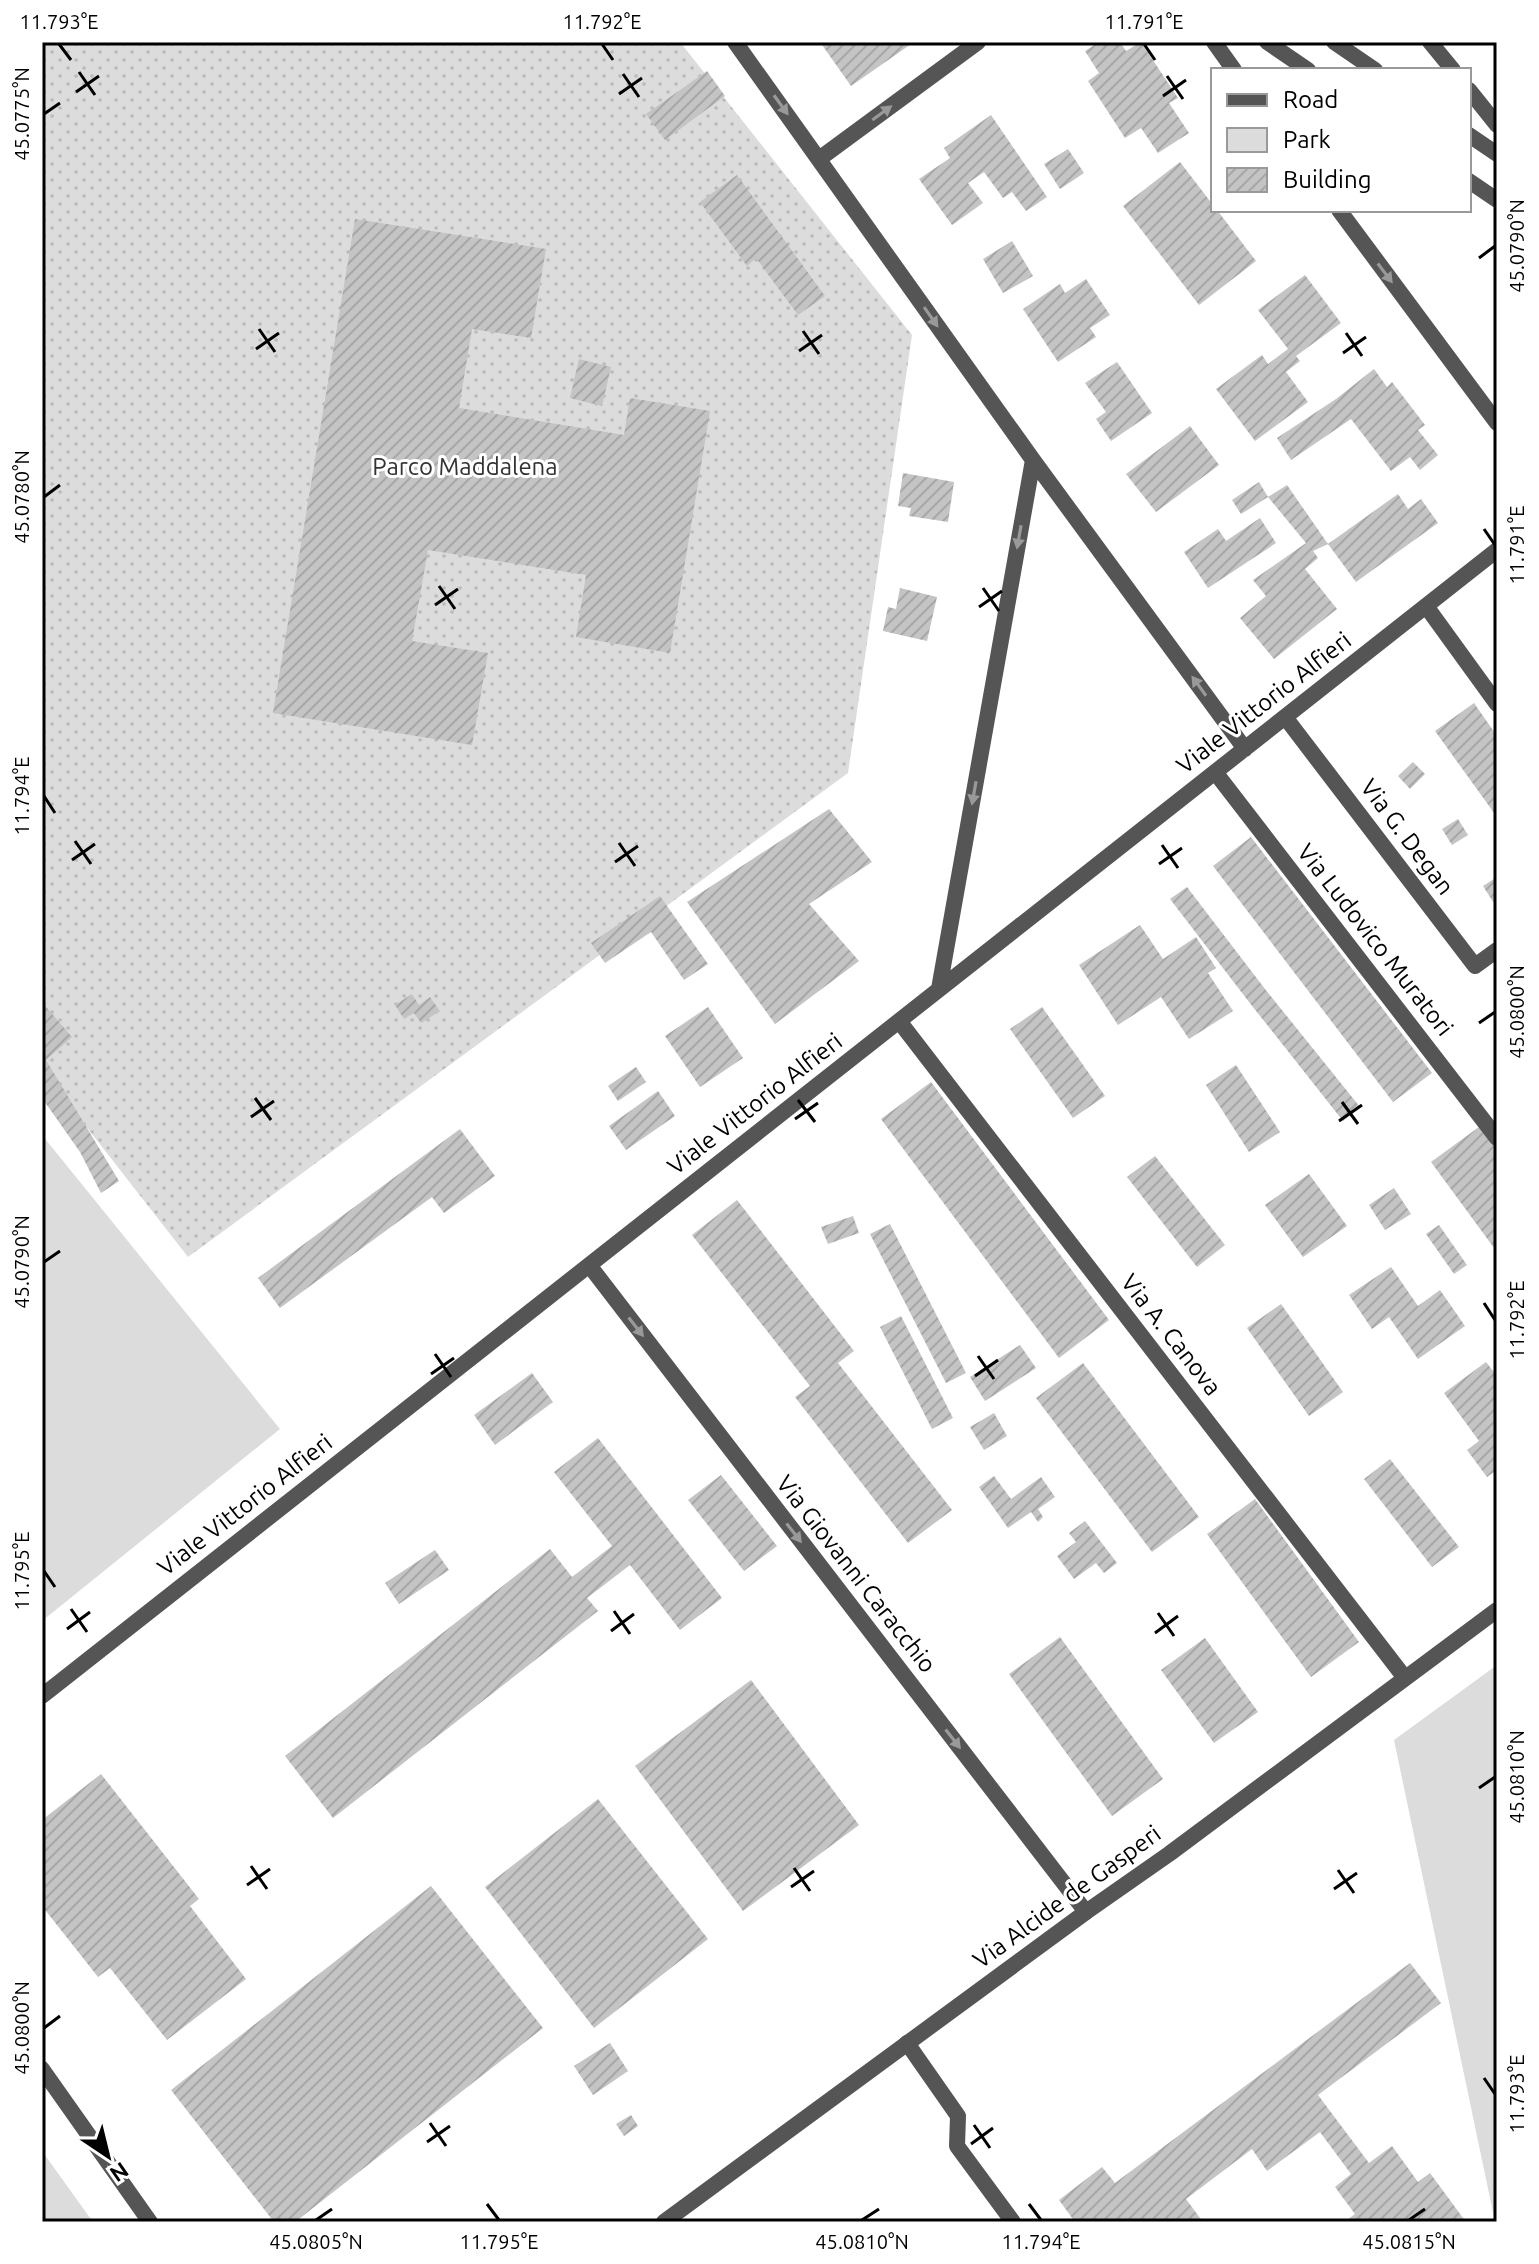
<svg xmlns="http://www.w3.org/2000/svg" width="1539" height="2264" font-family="Ubuntu,sans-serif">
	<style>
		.green { fill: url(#green-dots) }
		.pitch { fill: #dcdcdc }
		.building { fill: url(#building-hatch) }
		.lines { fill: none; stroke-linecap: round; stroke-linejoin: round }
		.service { stroke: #555; stroke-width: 16 }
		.minor { stroke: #555; stroke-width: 16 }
		.tertiary { stroke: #555; stroke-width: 16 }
		.oneway { fill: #999 }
		.ticks { fill: none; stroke: #000; stroke-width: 3 }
		.labels { text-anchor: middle; stroke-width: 6; stroke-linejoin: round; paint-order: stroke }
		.park-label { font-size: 24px; fill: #333; stroke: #fff }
		.street-label { font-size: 24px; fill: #000; stroke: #fff }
		.neatline { fill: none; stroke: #000; stroke-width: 3 }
		.ticks-label { font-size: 20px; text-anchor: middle; fill: #000 }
	</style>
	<defs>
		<pattern id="green-dots" width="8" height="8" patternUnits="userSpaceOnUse" patternTransform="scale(2)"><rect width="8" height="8" fill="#dcdcdc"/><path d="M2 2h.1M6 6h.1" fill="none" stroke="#bbb" stroke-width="1.8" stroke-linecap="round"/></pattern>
		<pattern id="building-hatch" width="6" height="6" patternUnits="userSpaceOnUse" patternTransform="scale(2)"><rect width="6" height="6" fill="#c4c4c4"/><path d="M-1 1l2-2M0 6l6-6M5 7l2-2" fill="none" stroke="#a7a7a7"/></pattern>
	</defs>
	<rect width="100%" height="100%" fill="#fff"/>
	<path class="green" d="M42 42H680L912 335 848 773 188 1257 42 1070Z"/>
	<path class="pitch" d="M42 1135 280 1429 42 1621Z
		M1497 1665V2222H1495L1394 1740Z
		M42 2151 93 2222H42Z"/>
	<path class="building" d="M820 42H914L851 86Z
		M1099 42H1120L1126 51 1141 42 1178 98 1169 103 1189 133 1158 153 1141 128 1125 138 1088 81 1099 73 1085 51Z
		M707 71 725 96 665 140 646 114Z
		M991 115 1047 197 1026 211 1012 192 1003 198 984 172 968 183 983 203 952 225 919 179 950 158 944 148Z
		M1068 149 1084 173 1060 189 1044 164Z
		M1180 162 1213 205V210H1217L1256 261 1199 305 1123 206Z
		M737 175 825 296 798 315 756 258 747 266 700 202Z
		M355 219 546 249 531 338 472 329 459 408 624 435 630 398 710 411 670 653 576 637 586 575 428 550 412 641 488 653 472 745 273 713Z
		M1012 241 1033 276 1003 293 983 259Z
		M1305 275 1341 323 1296 356 1300 361 1286 372 1308 402 1255 441 1216 389 1262 355 1268 364 1288 349 1258 310Z
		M1086 279 1110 315 1090 328 1096 337 1058 362 1023 309 1060 284 1065 293Z
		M579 359 611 367 602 406 570 398Z
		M1117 362 1152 413 1111 441 1096 419 1106 412 1085 383Z
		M1374 369 1387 387 1392 382 1425 425 1418 430 1438 455 1420 470 1410 457 1391 471 1351 419 1291 460 1277 438 1336 399Z
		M1190 426 1219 465 1156 512 1126 474Z
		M903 473 954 482 948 522 909 516 911 508 898 506Z
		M1259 482 1268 497 1241 514 1232 500Z
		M1287 485 1328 544 1313 551 1318 558 1305 569 1337 609 1274 659 1240 618 1266 596 1253 580 1306 543 1268 497Z
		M1398 494 1408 509 1421 499 1438 523 1356 582 1328 544Z
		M1260 518 1276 543 1208 588 1184 552 1218 529 1226 541Z
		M900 588 937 597 927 641 883 631 888 607 896 609Z
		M1474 703 1497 736V817L1435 731Z
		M1413 762 1425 774 1410 789 1398 776Z
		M829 809 872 862 809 904 859 961 775 1024 687 902Z
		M1458 819 1468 835 1452 845 1442 829Z
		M1251 837 1432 1073 1393 1102 1213 866Z
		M1497 877V903L1495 905 1483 886Z
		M1187 887 1265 989 1360 1107 1343 1121 1249 1002 1170 899Z
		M660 896 708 964 684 980 651 932 605 963 591 943Z
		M1140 925 1163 959 1196 937 1216 968 1208 973 1233 1011 1189 1039 1161 997 1118 1025 1079 965Z
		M412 994 419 1005 430 997 440 1011 421 1023 414 1013 404 1019 395 1005Z
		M42 1002 72 1037 46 1060 119 1181 101 1193 80 1152 42 1098Z
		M708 1007 743 1058 700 1087 665 1036Z
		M1042 1007 1105 1096 1073 1118 1010 1029Z
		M1236 1065 1280 1132 1249 1152 1206 1085Z
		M636 1067 646 1082 618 1101 608 1086Z
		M931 1082 1109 1320 1059 1358 881 1119Z
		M658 1091 675 1116 626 1150 609 1126Z
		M1479 1127 1497 1150V1252L1431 1162Z
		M460 1129 495 1176 444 1213 432 1197 280 1308 258 1278Z
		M1155 1156 1225 1245 1197 1267 1127 1177Z
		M1309 1174 1347 1226 1303 1257 1265 1205Z
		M1394 1188 1411 1214 1385 1230 1369 1205Z
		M737 1200 854 1351 838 1363 952 1510 908 1543 795 1397 810 1386 692 1235Z
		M853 1216 859 1233 828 1244 821 1227Z
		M890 1224 966 1373 946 1383 870 1234Z
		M1439 1225 1467 1265 1454 1274 1426 1234Z
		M1391 1267 1418 1306 1440 1290 1465 1326 1418 1359 1389 1317 1372 1329 1349 1295Z
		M1281 1304 1343 1392 1309 1416 1247 1328Z
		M901 1316 953 1418 932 1429 880 1327Z
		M1020 1345 1036 1368 985 1401 970 1377Z
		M1486 1362 1497 1376V1470L1487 1477 1467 1450 1479 1441 1444 1393Z
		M1083 1363 1199 1517 1152 1552 1036 1398Z
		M532 1373 553 1402 495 1445 474 1415Z
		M994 1413 1007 1436 984 1450 970 1427Z
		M598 1438 722 1598 680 1630 630 1565 587 1598 598 1611 333 1818 285 1756 550 1549 572 1577 612 1546 554 1472Z
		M1390 1459 1459 1547 1432 1567 1364 1479Z
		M721 1475 777 1546 744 1571 688 1500Z
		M994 1476 1011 1499 1041 1477 1055 1497 1038 1509 1043 1517 1038 1522 1031 1512 1008 1528 979 1487Z
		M1255 1499 1359 1642 1311 1677 1207 1534Z
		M1085 1521 1117 1563 1104 1573 1096 1563 1074 1579 1057 1556 1076 1542 1069 1533Z
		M435 1550 449 1570 399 1604 385 1583Z
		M1060 1637 1163 1779 1112 1816 1009 1674Z
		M1205 1638 1258 1712 1214 1743 1161 1670Z
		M751 1680 859 1825 743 1911 635 1766Z
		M101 1774 199 1899 190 1906 246 1979 167 2040 110 1968 98 1977 42 1906V1820Z
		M598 1799 708 1939 594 2028 485 1887Z
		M431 1886 543 2028 295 2222H274L171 2090Z
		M1410 1963 1441 2003 1318 2095 1369 2163 1392 2146 1418 2182 1430 2173 1466 2222H1344L1355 2214 1335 2187 1351 2174 1320 2132 1267 2171 1252 2149 1186 2199 1203 2222H1075L1059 2200 1102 2167 1115 2183Z
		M610 2043 628 2071 593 2095 574 2066Z
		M631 2115 638 2126 624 2136 616 2124Z"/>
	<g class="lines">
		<path class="service" d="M907 2043 958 2116 957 2146 1013 2222"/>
		<path class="minor" d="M735 42 1033 460 1245 749
			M1214 42 1234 70
			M1430 42 1453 70
			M1469 90 1497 125
			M819 159 978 42
			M1339 210 1497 423
			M1426 606 1497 704
			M1285 717 1475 966 1497 950
			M1215 772 1497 1138
			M939 989 1033 460
			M899 1021 1405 1678
			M589 1265 1086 1912
			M42 1696 1497 550
			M42 2069 150 2222"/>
		<path class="tertiary" d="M1267 42 1308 70
			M1334 42 1375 70
			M1469 135 1497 154
			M1469 181 1497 200
			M664 2222 1086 1912 1169 1854 1497 1610"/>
	</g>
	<defs><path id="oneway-solid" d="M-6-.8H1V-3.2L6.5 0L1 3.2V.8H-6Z" transform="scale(2)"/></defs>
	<g class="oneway">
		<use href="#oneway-solid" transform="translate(781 105) rotate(54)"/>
		<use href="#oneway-solid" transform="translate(882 113) rotate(-36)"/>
		<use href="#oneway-solid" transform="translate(1385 273) rotate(53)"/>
		<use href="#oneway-solid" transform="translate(931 317) rotate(55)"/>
		<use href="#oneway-solid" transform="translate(1019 537) rotate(100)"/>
		<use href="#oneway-solid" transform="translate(1199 686) rotate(-126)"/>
		<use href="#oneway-solid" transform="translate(974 793) rotate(100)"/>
		<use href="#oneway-solid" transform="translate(636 1327) rotate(52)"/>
		<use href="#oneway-solid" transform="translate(794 1533) rotate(52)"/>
		<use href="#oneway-solid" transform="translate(953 1739) rotate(52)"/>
	</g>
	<path class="ticks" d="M59 44 71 60M602 44 613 60M1144 44 1155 60M79 72 95 95M623 74 639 97M1167 76 1183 99M76 92 99 76M619 94 642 78M1163 96 1186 80M44 114 60 103M1479 258 1495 246M259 329 275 352M803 331 819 354M1346 333 1362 356M256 349 279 333M799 351 822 335M1343 353 1366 337M44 497 60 485M1484 529 1495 545M439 586 455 609M983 588 999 611M435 605 458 589M979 607 1002 591M44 796 55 813M75 841 91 864M619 843 635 866M1162 845 1178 868M72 860 95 844M615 862 638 846M1159 864 1182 848M1479 1023 1495 1012M255 1098 271 1120M798 1100 815 1122M1342 1102 1358 1124M251 1117 274 1101M795 1119 818 1103M1339 1121 1362 1105M44 1262 60 1251M1484 1303 1495 1320M435 1354 451 1377M978 1356 994 1379M431 1374 454 1358M975 1376 998 1360M44 1571 55 1587M71 1609 87 1632M614 1611 630 1634M1158 1613 1174 1636M67 1629 90 1612M611 1631 634 1614M1155 1633 1178 1616M1479 1788 1495 1777M251 1866 267 1889M794 1868 810 1891M1338 1870 1354 1893M247 1885 270 1869M791 1887 814 1871M1334 1889 1357 1873M44 2028 60 2016M1484 2078 1495 2094M430 2123 446 2146M974 2125 990 2148M427 2142 450 2126M971 2144 993 2128M487 2204 499 2220M1029 2204 1041 2220M316 2220 332 2209M862 2220 879 2209M1409 2220 1425 2209"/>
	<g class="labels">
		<g class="park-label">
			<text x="465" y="475">Parco Maddalena</text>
		</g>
		<g class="street-label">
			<text transform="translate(1264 703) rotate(-38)" y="8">Viale Vittorio Alfieri</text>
			<text transform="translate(1407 837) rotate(53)" y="8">Via G. Degan</text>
			<text transform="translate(1375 940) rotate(52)" y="8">Via Ludovico Muratori</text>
			<text transform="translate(755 1104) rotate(-38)" y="8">Viale Vittorio Alfieri</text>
			<text transform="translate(1171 1335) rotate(52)" y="8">Via A. Canova</text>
			<text transform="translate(245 1505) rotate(-38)" y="8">Viale Vittorio Alfieri</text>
			<text transform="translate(856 1574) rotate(52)" y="8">Via Giovanni Caracchio</text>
			<text transform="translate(1067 1897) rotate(-36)" y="8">Via Alcide de Gasperi</text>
		</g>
	</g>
	<rect width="1539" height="2264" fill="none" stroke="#ffffff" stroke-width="88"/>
	<rect x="1211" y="68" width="260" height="144" fill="#ffffff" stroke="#999999" stroke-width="2"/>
	<rect x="1227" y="94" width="40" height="12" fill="#555555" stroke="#999999" stroke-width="2"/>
	<text x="1283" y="108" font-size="24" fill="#000000">Road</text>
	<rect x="1227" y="128" width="40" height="24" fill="#dcdcdc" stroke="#999999" stroke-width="2"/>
	<text x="1283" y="148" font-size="24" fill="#000000">Park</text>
	<rect x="1227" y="168" width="40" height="24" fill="url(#building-hatch)" stroke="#999999" stroke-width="2"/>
	<text x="1283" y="188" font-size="24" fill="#000000">Building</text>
	<g transform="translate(108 2156) rotate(145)" stroke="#ffffff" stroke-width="6" paint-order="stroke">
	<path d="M0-6L14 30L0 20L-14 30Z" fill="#000000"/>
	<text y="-12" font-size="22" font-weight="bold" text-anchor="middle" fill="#000000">N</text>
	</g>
	<rect x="44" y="44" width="1451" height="2176" class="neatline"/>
	<g class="ticks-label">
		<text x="59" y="29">11.793°E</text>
		<text x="602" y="29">11.792°E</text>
		<text x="1144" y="29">11.791°E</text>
		<text transform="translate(22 114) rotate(-90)" y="7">45.0775°N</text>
		<text transform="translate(1517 246) rotate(-90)" y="7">45.0790°N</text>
		<text transform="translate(22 497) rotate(-90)" y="7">45.0780°N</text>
		<text transform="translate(1517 545) rotate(-90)" y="7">11.791°E</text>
		<text transform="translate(22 796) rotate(-90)" y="7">11.794°E</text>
		<text transform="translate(1517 1012) rotate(-90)" y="7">45.0800°N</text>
		<text transform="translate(22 1262) rotate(-90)" y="7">45.0790°N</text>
		<text transform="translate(1517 1320) rotate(-90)" y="7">11.792°E</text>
		<text transform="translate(22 1571) rotate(-90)" y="7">11.795°E</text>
		<text transform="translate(1517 1777) rotate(-90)" y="7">45.0810°N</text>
		<text transform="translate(22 2028) rotate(-90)" y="7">45.0800°N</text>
		<text transform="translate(1517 2094) rotate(-90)" y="7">11.793°E</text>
		<text x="316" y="2249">45.0805°N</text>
		<text x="499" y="2249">11.795°E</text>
		<text x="862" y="2249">45.0810°N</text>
		<text x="1041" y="2249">11.794°E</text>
		<text x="1409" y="2249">45.0815°N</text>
	</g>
</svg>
